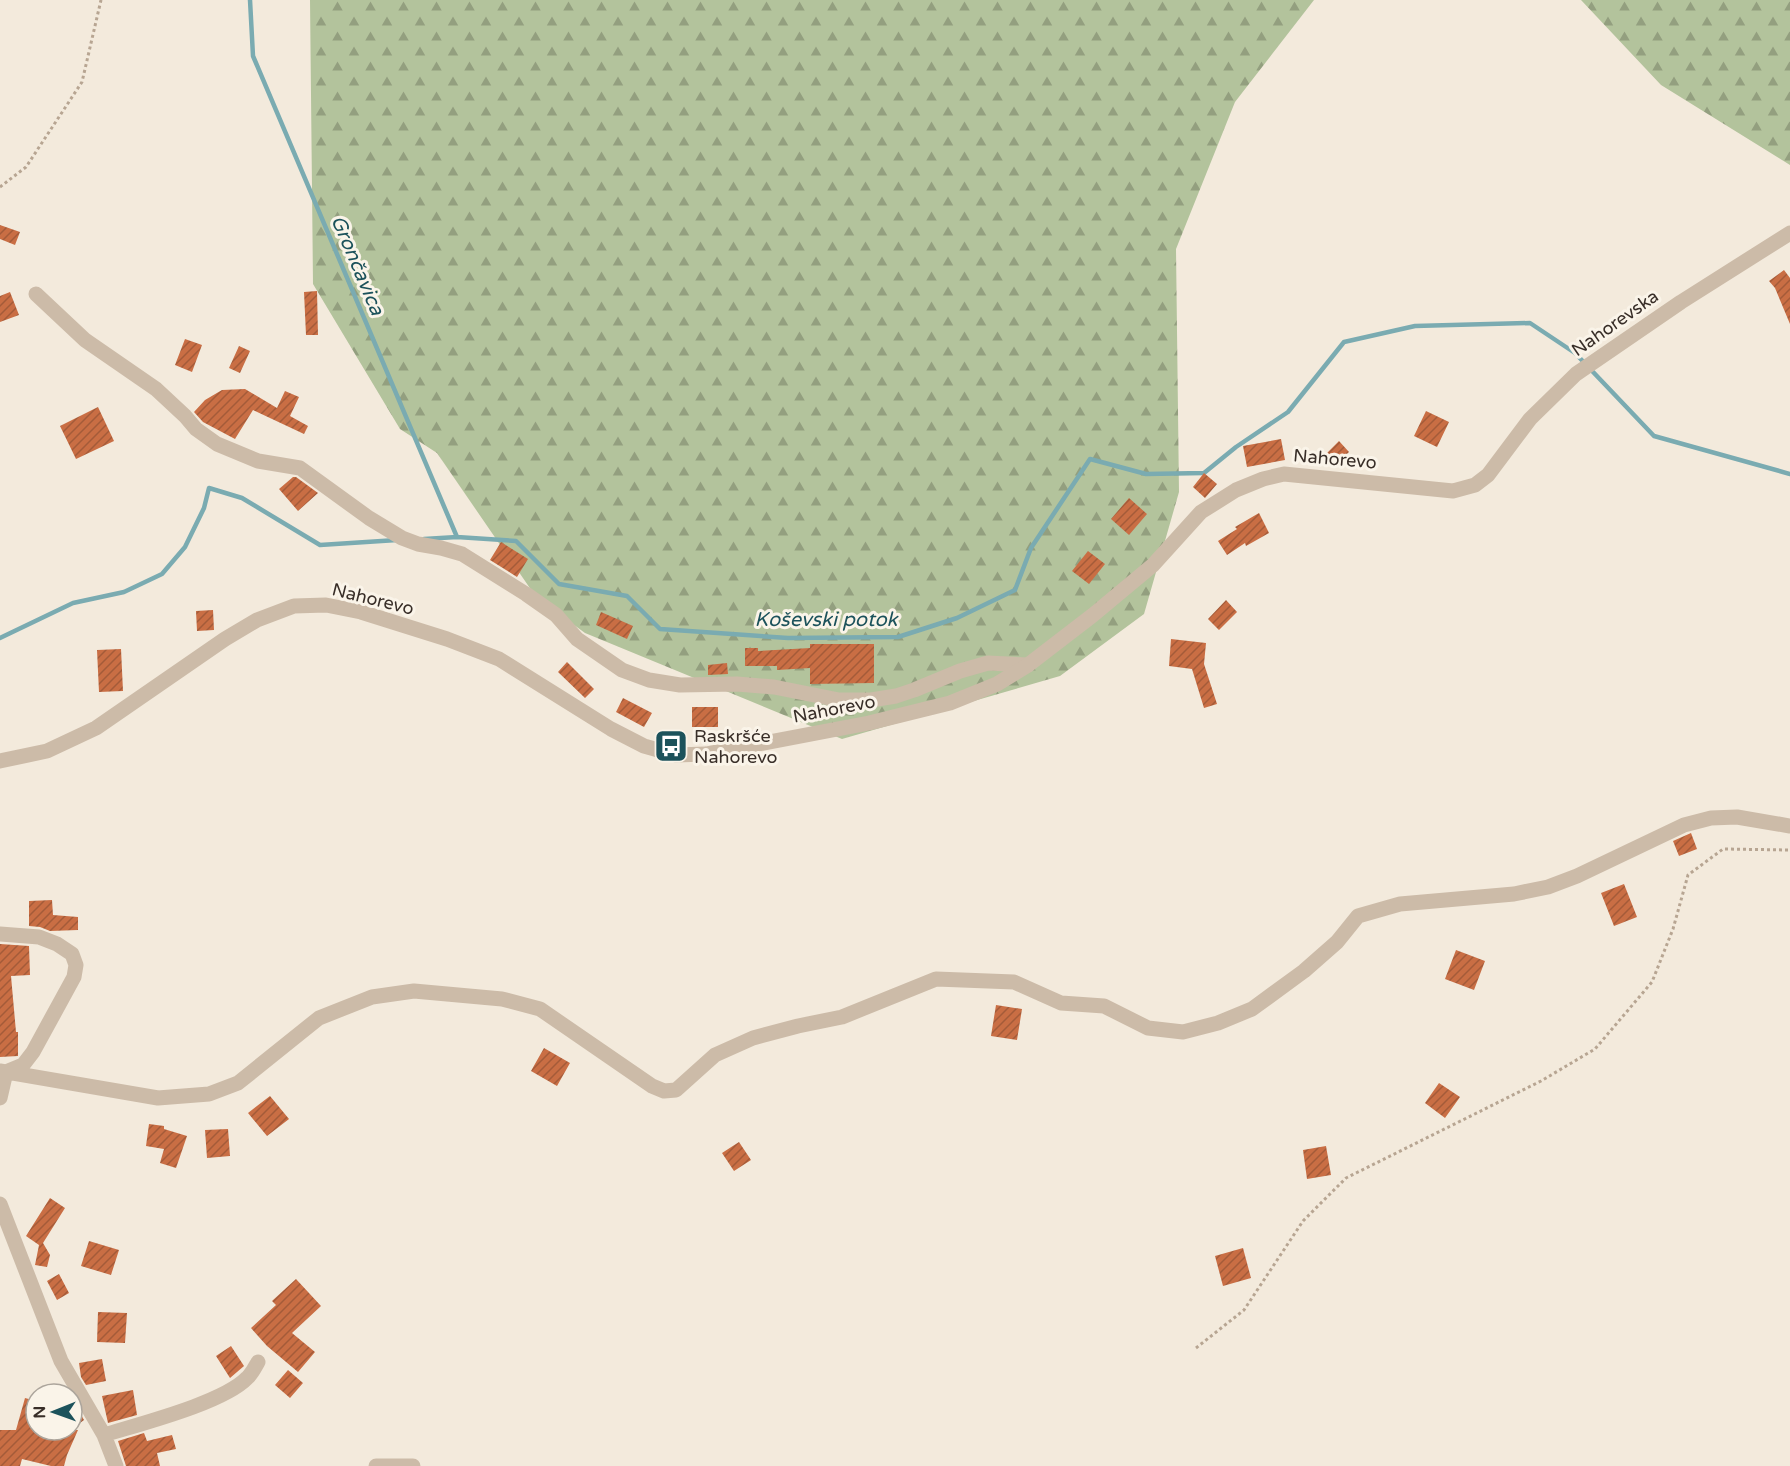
<svg xmlns="http://www.w3.org/2000/svg" width="1790" height="1466" font-family="'Varela Round',sans-serif">
	<style>
		.forest { fill: url(#forest-firs) }
		.lines { fill: none; stroke-linecap: round; stroke-linejoin: round }
		.stream { stroke: #7aabb1; stroke-width: 4.5 }
		.building { fill: url(#building-hatch) }
		.path { stroke: #b7a592; stroke-width: 3; stroke-dasharray: 3 3; stroke-linecap: butt }
		.minor { stroke: #ccbba8; stroke-width: 15 }
		.tertiary { stroke: #ccbba8; stroke-width: 15 }
		.labels { text-anchor: middle; stroke-width: 6; stroke-linejoin: round; paint-order: stroke }
		.street-label { font-size: 18px; fill: #382e28; stroke: #faf4e9 }
		.poi-label { font-size: 18px; fill: #382e28; stroke: #faf4e9; text-anchor: start }
		.water-label { font-size: 20px; font-style: italic; fill: #1c525b; stroke: #faf4e9 }
	</style>
	<defs>
		<pattern id="forest-firs" width="22" height="20" patternUnits="userSpaceOnUse" patternTransform="scale(1.5)"><rect width="22" height="20" fill="#b3c39c"/><path d="M5 1l3.5 6h-7zM16 11l3.5 6h-7z" fill="#939f7f"/></pattern>
		<pattern id="building-hatch" width="6" height="6" patternUnits="userSpaceOnUse" patternTransform="scale(1.5)"><rect width="6" height="6" fill="#c96e44"/><path d="M-1 1l2-2M0 6l6-6M5 7l2-2" fill="none" stroke="#a45b39"/></pattern>
	</defs>
	<rect width="100%" height="100%" fill="#f3eadc"/>
	<path class="forest" d="M310 0H1314L1235 102 1176 249 1179 492 1144 614 1060 676 842 739 585 633 536 597 437 453 400 429 313 284Z
		M1581 0H1790V165L1661 85Z"/>
	<g class="lines">
		<path class="stream" d="M250 0 253 56 457 537
			M424 539 457 537 516 541 559 584 627 596 660 629 788 638 898 637 957 618 1015 590 1031 548 1090 459 1146 474 1204 473 1236 447 1288 412 1344 342 1415 326 1530 323 1575 353 1654 436 1790 474
			M0 638 73 603 124 592 162 574 185 547 204 508 209 488 242 498 320 545 397 540"/>
	</g>
	<path class="building" d="M0 225 20 232 15 245 0 239Z
		M1784 270 1790 278V324L1775 288 1769 281Z
		M317 291 318 335H306L304 292Z
		M10 292 19 315 0 322V296Z
		M185 339 202 345 192 372 175 365Z
		M239 346 250 351 240 373 229 368Z
		M245 389 277 408 285 391 299 397 290 416 308 426 304 434 253 410 235 439 203 422 194 412 205 400 222 390Z
		M98 407 114 441 76 459 60 426Z
		M1426 411 1449 422 1437 447 1414 436Z
		M1281 439 1285 460 1247 467 1243 446Z
		M1339 441 1349 452 1337 463 1327 453Z
		M1204 473 1217 484 1205 498 1193 487Z
		M293 477H296L318 493 298 511 279 489Z
		M1129 498 1147 514 1129 535 1111 519Z
		M1259 513 1269 533 1246 546 1245 543 1227 555 1218 541 1237 529 1235 527Z
		M501 542 528 559 517 577 490 560Z
		M1088 551 1105 564 1089 584 1072 571Z
		M1226 600 1237 612 1219 630 1208 619Z
		M213 610 214 630 197 631 196 611Z
		M601 612 633 626 627 639 596 625Z
		M1171 639 1206 643 1204 664 1217 704 1204 708 1192 669 1169 666Z
		M810 644H874V683L810 684V668L777 670V666H745V648H758V651L810 648Z
		M121 649 123 691 99 692 97 650Z
		M567 662 594 689 585 698 558 672Z
		M727 663 728 674 708 675V665Z
		M623 698 652 713 644 727 616 712Z
		M692 707H718V727H692Z
		M1691 833 1697 849 1679 856 1673 841Z
		M1624 884 1637 917 1614 926 1601 893Z
		M52 900 53 915 78 917V930L50 931 40 927 29 926V901Z
		M0 944 29 946 30 975 11 976 16 1032H18V1056L0 1057Z
		M1456 950 1485 961 1474 990 1445 979Z
		M996 1005 1022 1009 1017 1040 991 1036Z
		M544 1048 570 1063 557 1086 531 1071Z
		M1439 1083 1460 1097 1445 1118 1425 1103Z
		M270 1096 289 1119 267 1136 248 1113Z
		M149 1124 164 1126V1129L187 1136 176 1168 160 1163 164 1149 146 1146Z
		M228 1129 230 1156 207 1158 205 1130Z
		M739 1142 751 1160 734 1171 722 1153Z
		M1326 1146 1331 1175 1307 1179 1303 1150Z
		M50 1198 65 1208 43 1243 50 1255 47 1267 35 1265 39 1245 26 1236Z
		M89 1241 119 1250 111 1275 81 1266Z
		M1243 1248 1251 1278 1223 1286 1215 1256Z
		M59 1274 69 1293 57 1300 47 1281Z
		M296 1279 321 1306 292 1333 315 1352 298 1372 267 1346 251 1328 276 1305 272 1301Z
		M98 1312 127 1313 125 1343 97 1342Z
		M231 1346 244 1366 230 1378 216 1356Z
		M102 1359 106 1381 86 1385 81 1377 79 1363Z
		M288 1370 303 1383 290 1398 275 1385Z
		M133 1390 137 1415 108 1423 102 1396Z
		M25 1398 36 1401V1430H78L67 1455 64 1466H51L22 1459 20 1466H0V1430H16Z
		M72 1399 84 1420 72 1429Z
		M144 1433 147 1441 172 1435 176 1449 157 1453 160 1466H126L118 1441Z"/>
	<g class="lines">
		<path class="path" d="M0 187 26 167 82 82 101 0
			M1196 1348 1244 1310 1303 1221 1346 1178 1541 1081 1595 1049 1652 982 1673 929 1688 875 1723 849 1790 850"/>
		<path class="minor" d="M36 294 85 340 156 389 185 416 196 429 217 444 258 461 300 468 369 518 402 538 418 544 441 548 462 554 526 594 556 615 577 639 622 670 649 680 680 685 737 684 774 687 839 700H871L896 696 914 690 960 671 988 663 1028 665
			M0 934 39 937 57 944 72 954 76 965 74 977 33 1052 23 1065 6 1072 0 1098
			M0 1071 158 1098 209 1094 238 1083 319 1018 372 997 414 991 502 999 540 1009 652 1086 664 1091 676 1090 715 1055 753 1038 798 1026 842 1017 936 979 1014 982 1061 1003 1104 1006 1148 1028 1183 1032 1218 1023 1252 1009 1304 971 1337 942 1358 916 1400 904 1514 894 1548 887 1577 876 1684 825 1711 818 1737 817 1790 826
			M0 1204 61 1361 104 1435 116 1466
			M104 1435C139 1424 223 1403 247 1378 252 1374 255 1367 258 1362
			M376 1466H413"/>
		<path class="tertiary" d="M0 761 47 751 96 728 225 639 257 620 294 606 326 605 361 612 447 639 499 659 611 729 644 746 676 755 706 754 869 723 950 703 997 684 1028 665 1093 615 1153 565 1201 512 1236 490 1263 479 1284 474 1453 491 1475 485 1488 475 1530 419 1576 374 1681 302 1790 233"/>
	</g>
	<defs>
		<g id="bus-square" transform="scale(1.725)"><rect x="-9" y="-9" width="18" height="18" rx="4" fill="#1c525b" stroke="#faf4e9"/><path d="M-5-6H5V4H4V6H2V4H-2V6H-4V4H-5ZM-3.5-4V0h7V-4ZM-3.5 1.2v1.5H-2V1.2ZM2 1.2v1.5H3.5V1.2Z" fill="#fff"/></g>
	</defs>
	<g fill-rule="evenodd">
		<use href="#bus-square" x="671" y="746"/>
	</g>
	<g class="labels">
		<g class="street-label">
			<text transform="translate(1615 323) rotate(-35)" y="6">Nahorevska</text>
			<text transform="translate(1335 459) rotate(5)" y="6">Nahorevo</text>
			<text transform="translate(373 599) rotate(14)" y="6">Nahorevo</text>
			<text transform="translate(834 709) rotate(-11)" y="6">Nahorevo</text>
		</g>
		<g class="poi-label">
			<text x="694" y="742">Raskršće<tspan x="694" dy="21">Nahorevo</tspan></text>
		</g>
		<g class="water-label">
			<text transform="translate(358 265) rotate(67)" y="7">Grončavica</text>
			<text x="826" y="626">Koševski potok</text>
		</g>
	</g>
	<g transform="translate(54 1412) rotate(269)"><circle r="28" fill="#faf4e9" stroke="#aca59c" stroke-width="1.5"/>
	<path d="M0-4.5L10 22L0 15L-10 22Z" fill="#1c525b"/>
	<text y="-9" font-size="16" font-weight="bold" text-anchor="middle" fill="#382e28">N</text>
	</g>
</svg>
